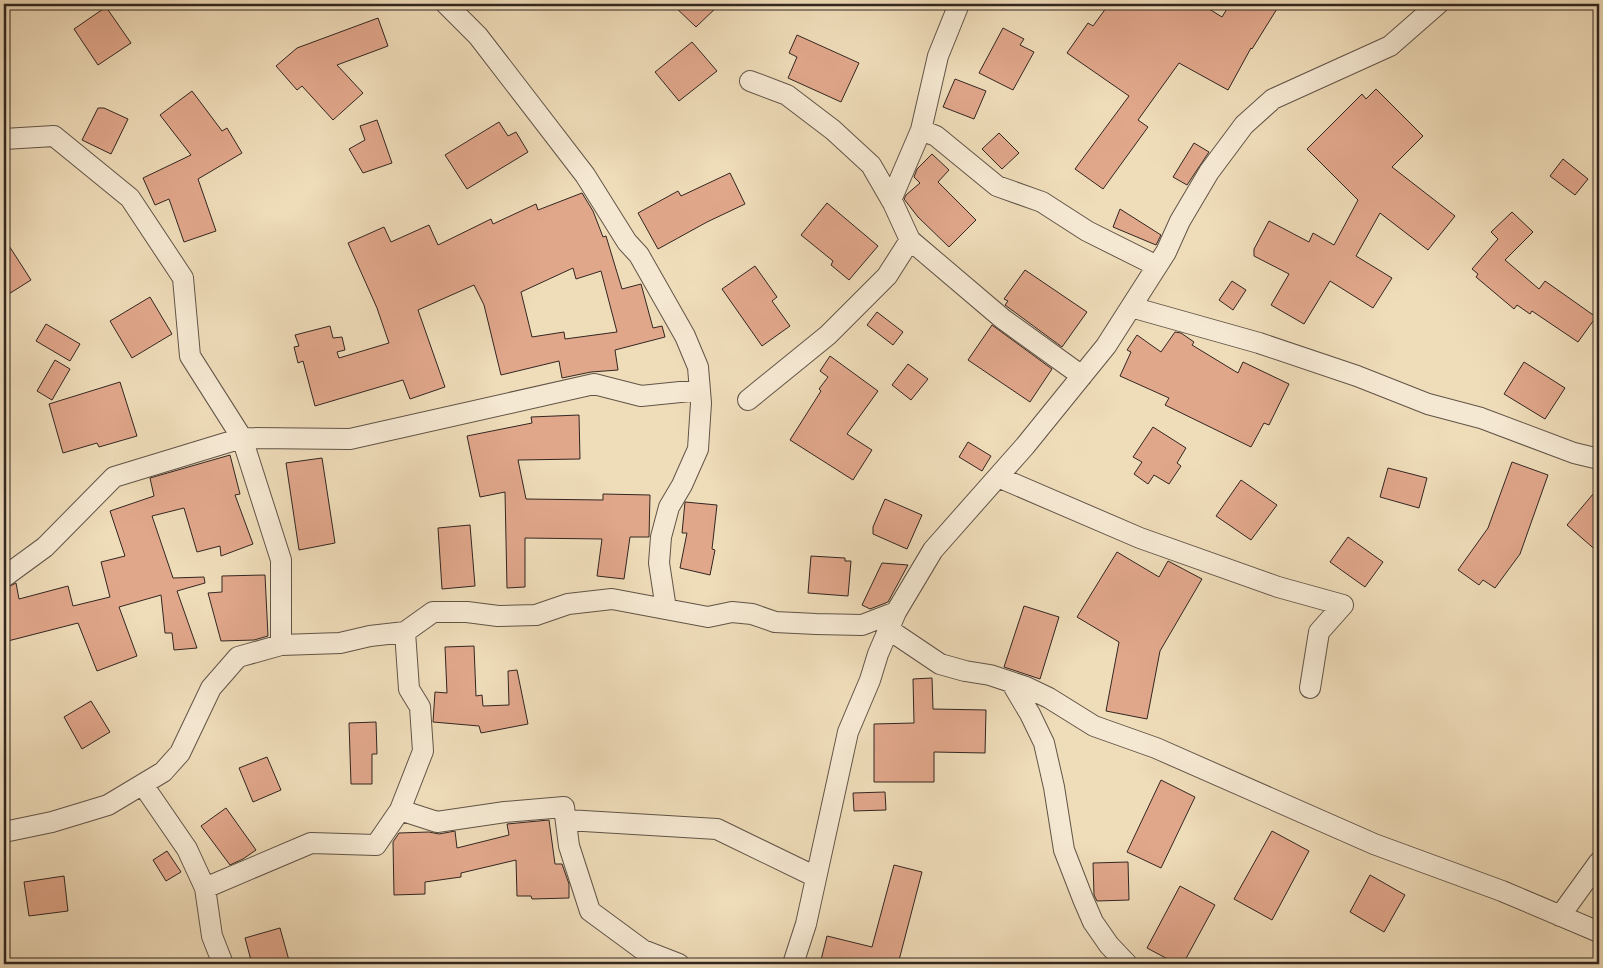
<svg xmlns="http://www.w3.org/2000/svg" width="1603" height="968" font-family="Alegreya,serif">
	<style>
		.building { fill: #e1a78b; stroke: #322621; fill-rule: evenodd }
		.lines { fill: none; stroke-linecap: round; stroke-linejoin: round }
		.street-casing { stroke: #615447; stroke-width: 22 }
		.street { stroke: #f5e8d2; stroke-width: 20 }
	</style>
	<rect width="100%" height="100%" fill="#efdcb9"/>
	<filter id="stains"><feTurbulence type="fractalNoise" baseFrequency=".004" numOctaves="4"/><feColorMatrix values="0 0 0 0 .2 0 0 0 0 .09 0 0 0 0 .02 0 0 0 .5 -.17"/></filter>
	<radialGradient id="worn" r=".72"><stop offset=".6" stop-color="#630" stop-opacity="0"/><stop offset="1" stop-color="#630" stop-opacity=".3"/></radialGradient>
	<path class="building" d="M672 4H720L696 27Z
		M1109 4H1201L1222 17 1230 4H1280L1252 49 1251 48 1228 90 1179 63 1138 120 1148 127 1103 189 1075 169 1129 96 1067 53 1088 23 1093 26Z
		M106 7 131 43 98 65 74 29Z
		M378 18 388 46 337 65 363 93 333 120 302 86 297 90 276 66 297 48Z
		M1003 28 1024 39 1020 45 1034 52 1013 90 979 73Z
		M797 35 859 63 841 102 788 78 797 57 789 53Z
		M692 42 717 71 679 101 655 72Z
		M955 79 986 91 974 119 943 107Z
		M1376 89 1423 136 1392 167 1455 216 1428 250 1380 213 1356 256 1392 278 1373 308 1330 281 1304 324 1271 305 1289 274 1254 256V249L1269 221 1309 242 1313 233 1334 245 1358 200 1307 149 1362 94 1366 99Z
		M192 91 222 131 227 128 242 153 198 179 216 231 184 242 169 199 155 205 143 178 191 155 160 115Z
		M98 108H104L128 119 111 154 82 140Z
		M377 120 392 163 363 173 349 149 365 140 360 126Z
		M499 122 508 136 516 132 528 152 467 189 445 155Z
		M999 133 1019 153 1002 169 982 149Z
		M1194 143 1209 152 1187 185 1173 177Z
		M932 154 949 170 938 182 976 220 949 247 918 217 904 199 906 195 920 183 914 177 917 169Z
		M1563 159 1588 179 1575 195 1550 176Z
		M730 173 745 204 707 222 658 249 638 213 678 191 681 196Z
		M582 193 593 211 603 237 606 236 622 289 641 284 653 328 662 326 665 337 615 350 618 370 591 372 562 378 559 361 501 375 484 305 474 285 418 310 445 387 410 399 403 380 315 406 303 361 298 363 294 347 299 346 295 335 330 326 333 338 342 337 345 350 337 352 339 358 389 343 377 308 348 243 384 227 391 242 429 225 438 245 491 219 493 224 536 204 538 210ZM573 268 576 279 601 271 617 332 565 339 564 332 532 337 521 292Z
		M827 203 878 246 849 280 831 265 833 261 801 235Z
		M1120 209 1161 235 1156 245 1113 227Z
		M1512 212 1533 232 1505 260 1539 289 1545 281 1596 317 1578 342 1532 311 1530 314 1517 305 1514 309 1476 277 1478 274 1472 269 1498 239 1491 232Z
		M4 238 31 280 4 297Z
		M755 266 777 297 772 301 790 326 762 346 722 289Z
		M1025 270 1087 312 1062 347 1005 305 1008 301 1004 299Z
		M1232 281 1246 290 1233 310 1219 300Z
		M150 297 172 334 132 358 110 321Z
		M877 312 903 332 893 345 867 325Z
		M46 324 80 344 70 361 36 341Z
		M992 325 1052 369 1030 402 968 360Z
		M1175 332 1181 333 1194 342 1192 345 1238 373 1243 362 1289 384 1269 425 1264 423 1251 447 1165 405 1169 398 1120 376 1131 352 1127 350 1137 335 1161 352Z
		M830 356 878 391 847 434 872 450 853 480 790 440 821 391 819 389 828 377 820 371Z
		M55 360 70 369 52 400 37 391Z
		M1524 362 1565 388 1545 419 1504 394Z
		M908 364 928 379 911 400 892 385Z
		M120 382 137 436 99 447 97 443 63 453 49 404Z
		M579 415 580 459 518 460 526 499 603 500V494L650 495 649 537H630L624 579 597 576 602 539 525 538V587L507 588 505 492 480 497 467 436 532 423 531 417Z
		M1153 427 1186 448 1177 463 1181 466 1169 484 1154 475 1148 484 1134 474 1142 462 1133 457Z
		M968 442 991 456 982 471 959 457Z
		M230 455 240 494 235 495 253 544 221 556 220 546 197 552 184 508 152 516 173 578 204 577 205 583 177 591 197 648 174 650 172 633H165L161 595 119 607 137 656 97 671 78 623 4 642V589L16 583 19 599 68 586 73 606 110 597 101 562 125 556 110 511 154 496 150 478Z
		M322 458 335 543 299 550 286 463Z
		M1512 462 1548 475 1520 554 1495 588 1483 580 1479 585 1458 570 1488 528Z
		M1388 468 1427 478 1419 508 1380 497Z
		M1241 480 1277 505 1251 540 1216 516Z
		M1599 487V553L1567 525Z
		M885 499 922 515 907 549 873 534V527Z
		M685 502 717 505 712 549 715 550 710 575 680 568 687 533H682Z
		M470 525 475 586 442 589 438 528Z
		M1348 537 1383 562 1365 587 1330 562Z
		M1117 552 1159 577 1168 561 1202 579 1160 651 1147 719 1106 711 1119 642 1077 617Z
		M811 556 845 558V561H851L848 596 808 593Z
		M882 563 908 565 888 602 870 609 862 605Z
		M265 575 268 636 254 640 221 641 208 593 222 592V576Z
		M1024 606 1059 617 1040 679 1004 667Z
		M474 646 476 696 482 695 483 706 509 705 508 671 517 670 528 724 481 733 479 726 433 722 435 692 447 693 445 647Z
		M932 678 933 709 986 710 985 753 934 752V782H874V724L914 723 913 679Z
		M91 701 110 732 82 749 64 717Z
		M376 722 377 754H372V784H351L349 723Z
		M267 757 281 790 253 802 239 768Z
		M1161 780 1195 797 1161 868 1127 852Z
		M885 792 886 810 854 811 853 793Z
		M226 808 256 850 243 859 230 865 201 826Z
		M549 820 555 864H562L569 884V898L532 899 531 896H517L516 860 461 873V877L425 882V894L394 895 393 842 399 833 429 832 439 834 455 831 457 848 509 835 507 824Z
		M1272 831 1309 851 1272 920 1234 899Z
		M167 851 181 872 166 881 153 860Z
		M1128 862 1129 900 1097 901 1094 895 1093 863Z
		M894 865 922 872 898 964H820L827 936 872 947Z
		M1370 875 1405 895 1384 932 1350 912Z
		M64 876 68 911 29 916 24 882Z
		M1180 886 1215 905 1183 964H1177L1147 948Z
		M280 928 290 964H252L245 938Z"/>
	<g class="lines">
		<g class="street-casing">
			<path id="street" d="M446 4 478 36 585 175 627 242 639 255 685 336 698 367 701 403 698 449 682 485 669 507 661 537 659 563 666 609
				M959 4 938 56 921 130 936 136 997 186 1042 202 1087 231 1157 266
				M750 81 787 95 833 130 871 165 893 203 910 240 1003 319 1082 376
				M4 139 54 136 130 198 183 278 190 356 242 438 281 560V645
				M891 200 921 130
				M1131 307 1259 343 1357 376 1428 404 1481 418 1574 453 1599 459
				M748 400 828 335 887 276 910 240
				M998 477 1140 538 1278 587 1343 605 1319 632 1310 688
				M4 577 45 547 114 477 242 438 350 439 594 384 641 396 700 390
				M888 629 940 664 965 671 990 675 1026 687 1049 698 1094 726 1156 748 1374 844 1502 891 1599 932
				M1011 682 1030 714 1044 743 1054 787 1064 850 1083 899 1093 922 1109 945 1127 964
				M143 785 187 849 205 888 212 936 223 964
				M400 810 437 822 505 812 564 807 569 846 590 911 643 950 679 964
				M567 820 717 829 816 877
				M4 832 52 822 108 805 163 772 180 753 211 688 238 657 281 645 340 643 370 636 405 632 433 612H467L498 616 536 615 568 604 612 599 708 617 732 612 752 614 775 622 816 624 862 625 896 612
				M205 888 311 843 376 845 400 810 423 751 420 707 409 689 405 632
				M1560 916 1599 862
				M793 964 806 924 848 732 870 680 878 654 896 612 933 550 1025 446 1106 346 1166 252 1180 221 1209 172 1244 125 1273 99 1390 46 1438 4"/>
		</g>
		<use href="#street" class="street"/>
	</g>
	<rect width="1603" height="968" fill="none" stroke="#efdcb9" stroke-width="20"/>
	<rect x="5" y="5" width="1593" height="958" fill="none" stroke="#322621" stroke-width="2.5"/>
	<rect x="10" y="10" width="1583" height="948" fill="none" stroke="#322621"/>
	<rect width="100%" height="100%" filter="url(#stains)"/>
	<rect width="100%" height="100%" fill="url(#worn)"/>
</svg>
